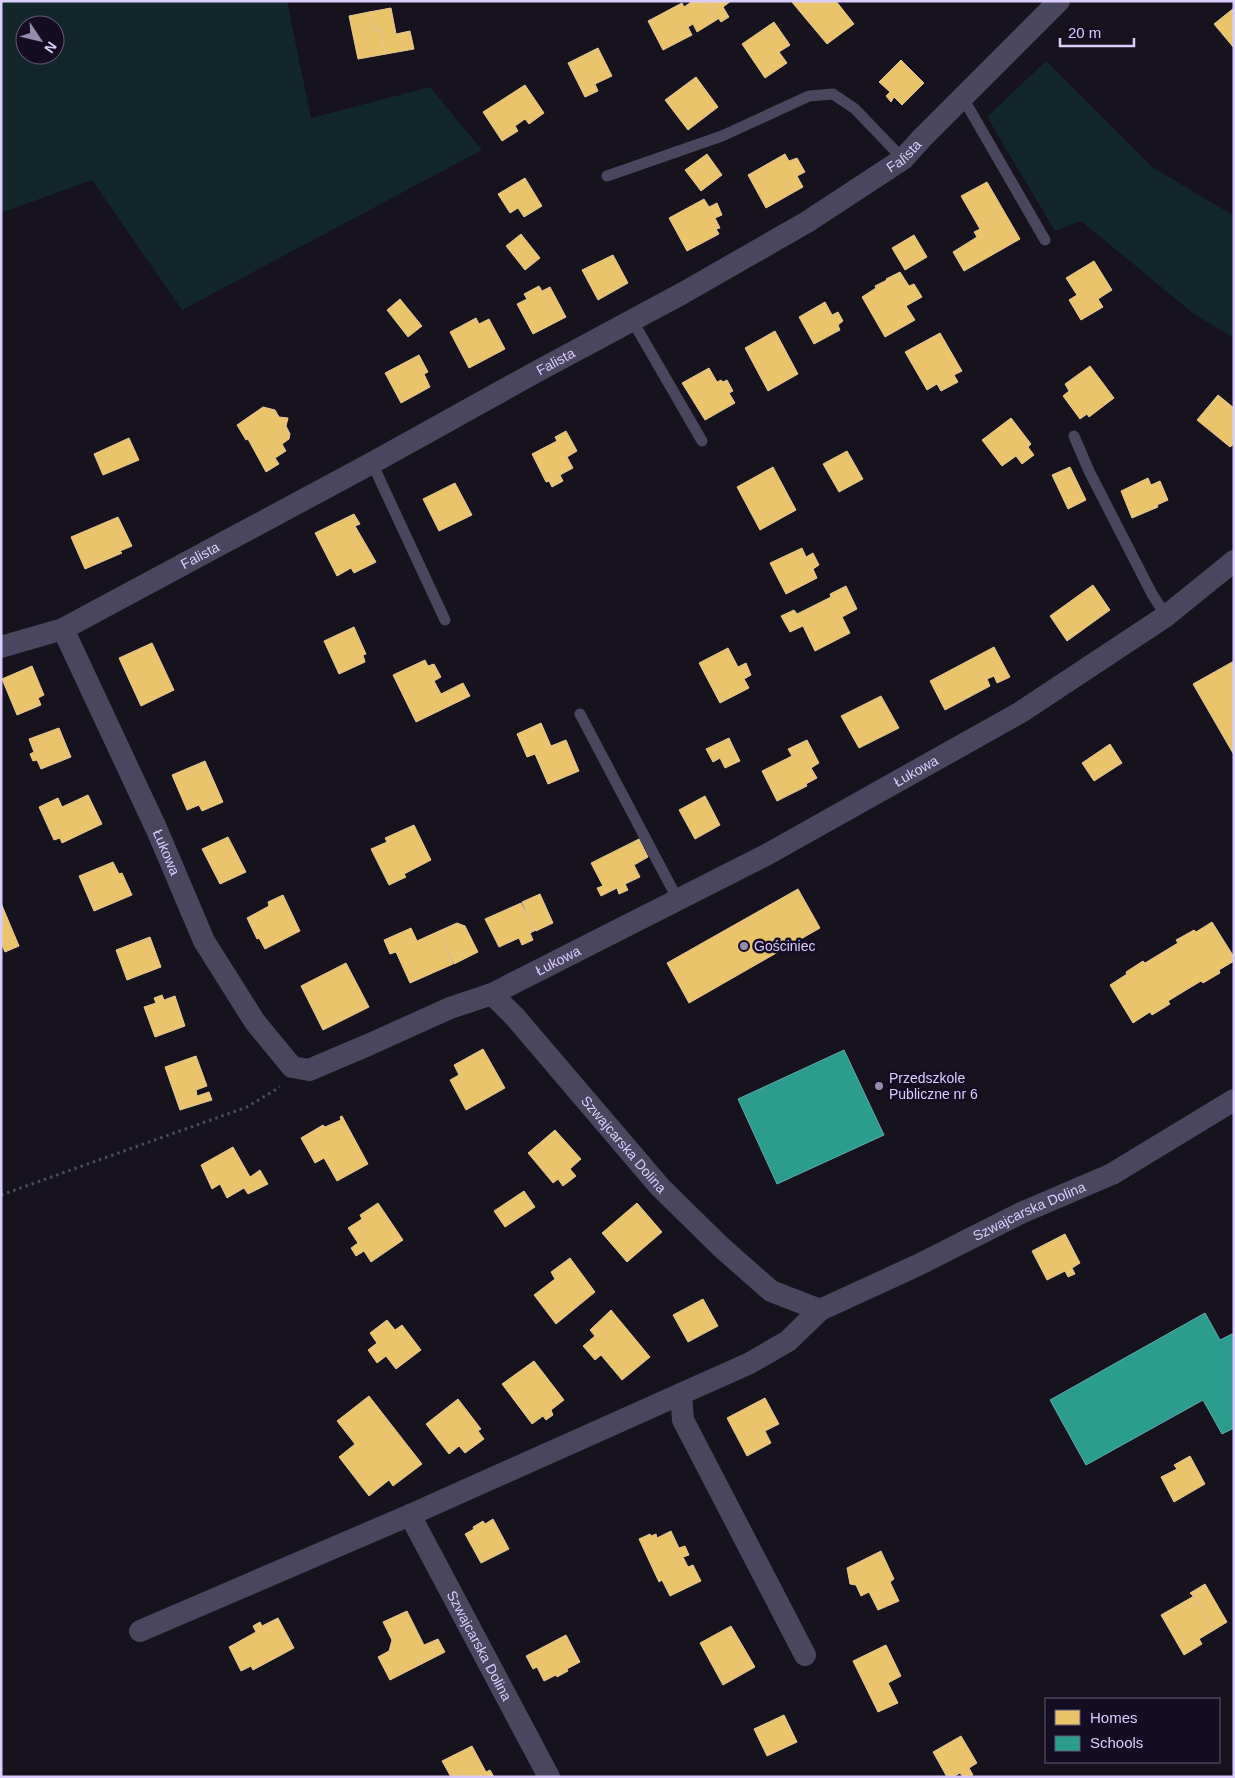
<svg xmlns="http://www.w3.org/2000/svg" width="1235" height="1778" font-family="Arial,sans-serif">
	<style>
		.green { fill: #11272b; fill-rule: evenodd }
		.homes { fill: #e9c46a; stroke: #e5c797 }
		.schools { fill: #2a9d8f; stroke: #5facb1 }
		.lines { fill: none; stroke-linecap: round; stroke-linejoin: round }
		.path { stroke: #46505f; stroke-width: 3; stroke-dasharray: 2.5 4; stroke-linecap: butt }
		.lane { stroke: #4b465f; stroke-width: 11 }
		.street { stroke: #4b465f; stroke-width: 22 }
		.poi-dot { fill: #968cb0; stroke: #140d23; stroke-width: 2 }
		.labels { text-anchor: middle; stroke-width: 5; stroke-linejoin: round; paint-order: stroke }
		.street-label { font-size: 14px; fill: #dbceff; stroke: #140d23 }
		.poi-label { font-size: 14px; fill: #dbceff; stroke: #140d23; text-anchor: start }
	</style>
	<rect width="100%" height="100%" fill="#16121e"/>
	<path class="green" d="M1 1H287L311 118 430 87 482 150 182 310 92 180 1 213ZM25 25H55V55H25Z
		M1046 61 1152 167 1234 216V338L1194 314 1081 221 1055 231 987 117Z"/>
	<path class="homes" d="M693 1H706L718 19 697 32 693 24 688 27 692 35 663 50 648 21 682 3 684 7Z
		M706 1H731L723 7 729 17 721 22Z
		M791 1H836L854 24 827 44Z
		M391 8 396 34 410 31 414 49 386 54 380 29 373 30 369 12Z
		M1234 8V48L1214 24Z
		M369 12 373 30 380 29 386 54 358 59 349 16Z
		M774 22 790 45 779 52 787 63 765 78 742 44Z
		M598 48 612 76 595 84 598 91 585 97 568 63Z
		M901 60 924 83 902 105 894 97 891 102 886 96 890 92 879 82Z
		M696 77 718 107 688 130 665 100Z
		M525 85 544 113 529 124 525 119 515 126 518 131 502 141 483 112Z
		M707 154 722 175 701 191 685 170Z
		M785 154 789 161 797 158 805 172 797 176 803 187 766 208 748 175Z
		M525 178 542 206 524 217 518 208 510 213 498 194Z
		M987 182 1020 239 964 271 953 252 977 237 974 232 980 229 961 196Z
		M704 199 709 207 717 203 722 215 715 218 720 228 716 229 719 234 687 251 669 218Z
		M521 234 540 258 525 270 506 246Z
		M914 235 927 257 905 270 892 248Z
		M613 255 628 283 598 300 582 270Z
		M1094 261 1112 290 1098 299 1103 307 1081 320 1069 300 1077 295 1066 278Z
		M900 272 909 286 914 284 922 297 906 306 915 320 885 337 862 297 876 288 875 286 887 280 886 279Z
		M539 286 542 291 550 287 566 317 533 334 517 304 527 299 524 294Z
		M400 299 422 326 408 337 387 310Z
		M825 302 832 315 838 312 843 321 838 325 840 330 814 344 799 317Z
		M476 318 479 324 489 319 505 349 469 368 450 332Z
		M775 331 798 374 768 391 745 348Z
		M940 333 962 371 954 375 958 382 941 391 937 384 927 390 905 352Z
		M419 355 428 372 424 374 430 387 401 403 385 373Z
		M1090 366 1114 398 1089 417 1087 414 1080 419 1063 396 1069 391 1065 384Z
		M709 368 717 382 721 380 723 382 727 380 733 391 729 393 735 403 705 420 682 383Z
		M1218 395 1234 408V444L1230 447 1197 420Z
		M263 407 275 410 279 417 288 418 286 426 290 434 289 439 282 444 286 451 275 458 279 464 266 472 248 439 246 440 237 425Z
		M1011 418 1031 444 1028 447 1034 455 1022 464 1016 456 1002 466 982 440Z
		M566 431 577 451 567 457 573 468 560 475 563 481 552 487 549 481 546 482 532 454 557 441 555 437Z
		M129 438 139 460 103 475 94 454Z
		M847 451 863 479 839 492 823 464Z
		M773 467 796 510 760 530 737 487Z
		M1070 467 1086 500 1068 509 1052 475Z
		M1148 478 1151 485 1160 481 1168 500 1157 505 1158 507 1132 518 1121 491Z
		M455 483 472 515 439 531 423 499Z
		M354 514 360 524 355 526 376 562 354 573 351 568 337 576 315 533Z
		M118 517 132 546 120 551 122 553 85 569 71 537Z
		M802 548 806 557 813 553 819 565 813 569 817 578 786 594 770 563Z
		M1093 585 1110 610 1067 641 1050 616Z
		M846 586 857 609 842 617 850 633 815 651 803 626 790 632 781 616 794 610 797 614 831 597 830 594Z
		M354 627 366 654 363 655 365 662 339 674 324 641Z
		M152 643 174 690 141 706 119 658Z
		M994 647 1010 677 997 683 994 676 987 679 990 686 945 710 930 681Z
		M728 648 738 667 746 663 751 675 744 679 749 688 720 703 699 663Z
		M425 660 428 666 434 664 441 677 434 681 441 694 463 683 470 696 416 722 393 675Z
		M1234 661V755L1193 684Z
		M32 666 44 695 38 698 41 705 17 715 2 679Z
		M881 696 899 728 859 748 841 716Z
		M541 723 551 746 566 740 579 771 548 784 535 754 527 757 517 734Z
		M59 728 71 757 41 769 37 760 33 761 30 754 34 752 29 739Z
		M729 738 740 761 725 768 720 758 713 762 706 749Z
		M807 740 819 763 811 768 817 778 806 784 807 786 777 801 762 771 792 756 788 749Z
		M1110 744 1122 763 1094 781 1082 763Z
		M205 761 223 802 202 811 199 805 187 810 172 775Z
		M88 795 102 824 62 843 60 838 54 840 39 807 58 798 62 807Z
		M705 796 720 825 695 839 679 810Z
		M414 825 431 860 404 874 406 877 389 885 371 849 387 842 385 838Z
		M228 837 246 872 220 884 202 849Z
		M639 839 648 857 634 865 640 877 625 884 628 890 619 894 617 888 601 896 597 888 603 886 591 863Z
		M113 862 119 874 122 873 132 895 94 911 79 876Z
		M798 889 820 928 689 1003 667 963Z
		M540 894 553 923 536 931 522 902Z
		M283 895 300 931 265 949 259 938 257 939 247 918 269 906 268 902Z
		M1 903 19 946 5 952 1 943Z
		M521 903 536 930 530 933 533 940 522 945 519 938 499 947 485 919Z
		M1212 922 1234 957V961L1219 970 1220 973 1203 983 1201 981 1168 1001 1170 1004 1152 1015 1150 1012 1133 1023 1110 985 1127 974 1126 972 1143 961 1145 963 1178 943 1176 940 1194 930 1196 932Z
		M457 923 465 926 478 952 454 964 439 931Z
		M411 928 417 941 439 931 453 964 410 983 396 952 390 954 384 940Z
		M150 937 161 967 127 980 116 950Z
		M346 963 369 1007 323 1030 301 986Z
		M162 995 164 1000 175 996 185 1026 155 1037 144 1007 156 1003 154 998Z
		M483 1049 505 1088 466 1110 450 1080 459 1075 454 1065Z
		M196 1056 207 1086 196 1090 197 1096 209 1092 212 1100 180 1110 165 1067Z
		M342 1116 368 1164 337 1181 324 1158 315 1163 301 1138 323 1125 325 1127 341 1120 340 1117Z
		M555 1130 581 1159 570 1169 576 1176 563 1186 558 1179 553 1183 528 1153Z
		M233 1147 250 1177 260 1170 268 1184 248 1194 244 1188 227 1198 220 1184 212 1189 201 1165Z
		M524 1191 535 1207 505 1227 494 1211Z
		M378 1203 403 1240 371 1262 364 1251 356 1256 351 1248 358 1243 348 1228 362 1219 360 1215Z
		M637 1203 662 1232 627 1262 602 1233Z
		M1065 1234 1080 1263 1072 1268 1075 1274 1068 1277 1065 1271 1047 1280 1032 1251Z
		M570 1258 595 1292 556 1324 534 1295 555 1279 551 1272Z
		M703 1299 718 1326 688 1342 673 1315Z
		M611 1310 650 1357 622 1380 601 1355 595 1360 583 1346 595 1336 590 1330Z
		M387 1320 395 1330 402 1325 421 1350 396 1369 386 1356 377 1363 368 1350 377 1343 370 1333Z
		M534 1361 564 1400 551 1410 553 1415 546 1420 543 1416 532 1424 502 1384Z
		M369 1396 422 1464 393 1486 389 1480 369 1496 339 1457 355 1444 337 1421Z
		M765 1398 779 1424 765 1431 771 1443 747 1456 727 1418Z
		M458 1399 481 1429 478 1431 484 1439 465 1453 459 1446 449 1454 426 1424Z
		M1190 1456 1205 1484 1174 1502 1161 1477 1177 1469 1174 1465Z
		M493 1519 509 1549 481 1563 465 1534 474 1529 473 1527 483 1521 485 1524Z
		M671 1531 679 1548 685 1546 689 1555 683 1557 688 1567 693 1565 701 1581 670 1596 662 1580 659 1582 639 1539 650 1534 651 1536 656 1534 657 1538Z
		M881 1551 894 1579 890 1582 899 1601 878 1610 869 1592 861 1596 856 1585 850 1584 847 1568Z
		M1205 1584 1227 1622 1214 1630 1194 1595 1193 1596 1190 1593Z
		M1194 1596 1214 1630 1199 1639 1202 1644 1184 1655 1161 1615Z
		M407 1611 424 1645 438 1639 445 1652 390 1680 378 1657 389 1651 392 1640 383 1622Z
		M278 1618 294 1648 253 1670 251 1666 241 1671 229 1647 256 1632 253 1626 260 1622 262 1626Z
		M731 1626 755 1667 723 1685 700 1643Z
		M566 1635 580 1662 567 1669 568 1671 557 1677 556 1675 544 1681 537 1667 533 1669 526 1656Z
		M886 1645 901 1676 888 1683 898 1703 878 1712 853 1661Z
		M784 1715 797 1742 767 1756 754 1729Z
		M961 1736 977 1763 969 1768 973 1775 969 1777H963L960 1773 953 1777H947L933 1752Z
		M472 1746 486 1772 490 1770 494 1777H451L442 1761Z"/>
	<path class="schools" d="M844 1050 884 1135 777 1184 738 1099Z
		M1205 1313 1220 1340 1234 1333V1428L1222 1434 1203 1400 1086 1465 1050 1400Z"/>
	<g class="lines">
		<path class="path" d="M1 1195 247 1107 280 1087"/>
		<path class="lane" d="M963 98 1045 240
			M607 176 722 136 809 96 833 94 855 109 903 159
			M632 320 702 441
			M1074 436 1089 471 1152 594 1166 616
			M372 463 445 620
			M580 714 678 900"/>
		<g class="street">
			<path id="s1" d="M63 629 157 830 204 941 255 1022 292 1067 309 1070 368 1045 450 1008 492 994 766 855 1021 712 1166 616 1234 561"/>
			<path id="s2" d="M1 647 63 629 372 463 536 372 683 293 807 222 903 159 922 138 1059 1"/>
			<path id="s3" d="M492 994 515 1017 660 1187 720 1246 771 1291 820 1310 916 1266 1021 1213 1112 1174 1234 1100"/>
			<path d="M681 1394 683 1420 805 1655"/>
			<path id="s4" d="M410 1515 549 1777"/>
			<path d="M140 1631 410 1515 750 1363 788 1341 820 1310"/>
		</g>
	</g>
	<g class="poi-dot">
		<circle cx="744" cy="946" r="5"/>
		<circle cx="879" cy="1086" r="5"/>
	</g>
	<g class="labels">
		<g class="street-label">
			<text dy="5" stroke="none"><textPath href="#s2" startOffset="1030">Falista</textPath></text>
			<text dy="5" stroke="none"><textPath href="#s2" startOffset="625">Falista</textPath></text>
			<text dy="5" stroke="none"><textPath href="#s2" startOffset="220">Falista</textPath></text>
			<text dy="5" stroke="none"><textPath href="#s1" startOffset="1191">Łukowa</textPath></text>
			<text dy="5" stroke="none"><textPath href="#s1" startOffset="246">Łukowa</textPath></text>
			<text dy="5" stroke="none"><textPath href="#s1" startOffset="786">Łukowa</textPath></text>
			<text dy="5" stroke="none"><textPath href="#s3" startOffset="200">Szwajcarska Dolina</textPath></text>
			<text dy="5" stroke="none"><textPath href="#s3" startOffset="692">Szwajcarska Dolina</textPath></text>
			<text dy="5" stroke="none"><textPath href="#s4" startOffset="148">Szwajcarska Dolina</textPath></text>
		</g>
		<g class="poi-label">
			<text x="754" y="951">Gościniec</text>
			<text x="889" y="1083">Przedszkole<tspan x="889" dy="16">Publiczne nr 6</tspan></text>
		</g>
	</g>
	<rect width="1235" height="1778" fill="none" stroke="#dbceff" stroke-width="5"/>
	<rect x="1045" y="1698" width="175" height="65" fill="#140d23" stroke="#645a7b"/>
	<rect x="1055" y="1710" width="25" height="15" fill="#e9c46a" stroke="#645a7b"/>
	<text x="1090" y="1723" font-size="15" fill="#dbceff">Homes</text>
	<rect x="1055" y="1736" width="25" height="15" fill="#2a9d8f" stroke="#645a7b"/>
	<text x="1090" y="1748" font-size="15" fill="#dbceff">Schools</text>
	<g transform="translate(40 40) rotate(125)"><circle r="24" fill="#140d23" stroke="#645a7b"/>
	<path d="M0-4L9 19L0 12L-9 19Z" fill="#968cb0"/>
	<text y="-8" font-size="14" font-weight="bold" text-anchor="middle" fill="#dbceff">N</text>
	</g>
	<path d="M1060 38v8h74v-8" fill="none" stroke="#dbceff" stroke-width="2.5"/>
	<text x="1068" y="38" font-size="15" fill="#dbceff" stroke="#140d23" stroke-width="4" paint-order="stroke">20 m</text>
</svg>
